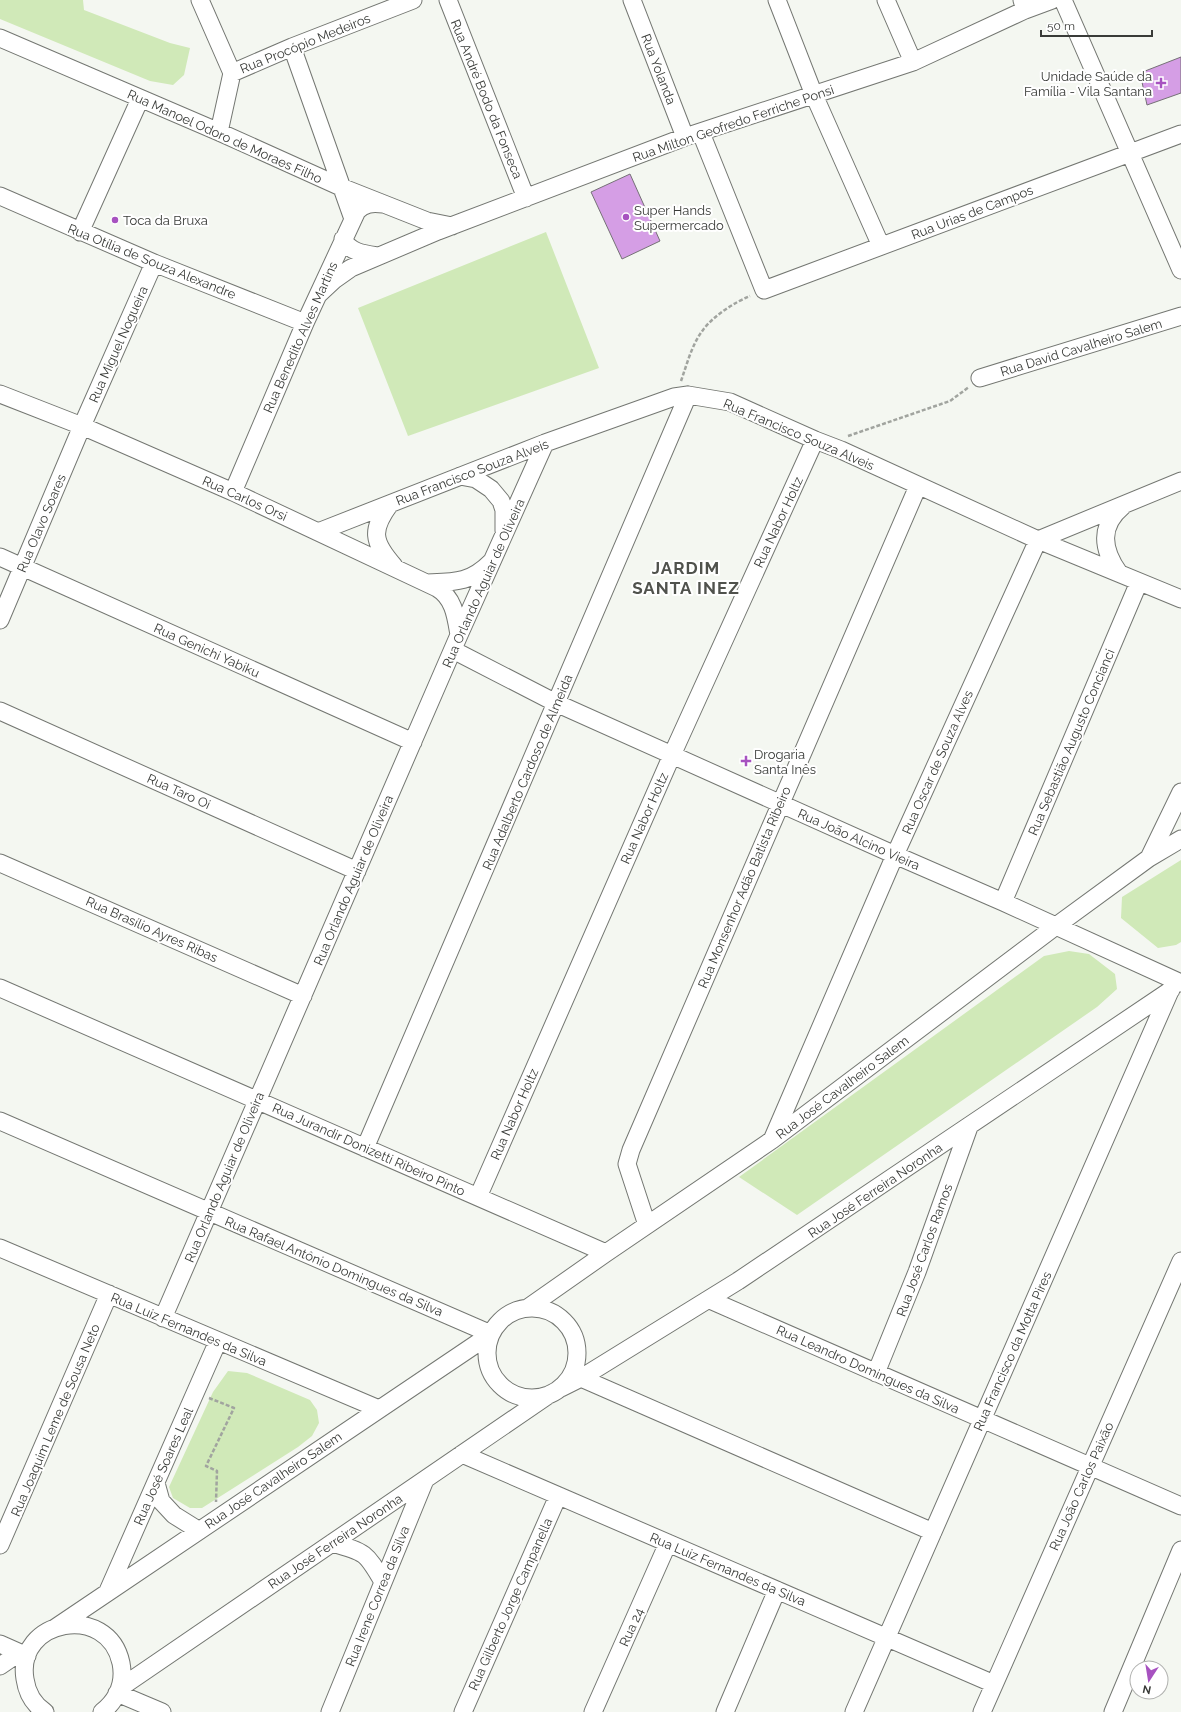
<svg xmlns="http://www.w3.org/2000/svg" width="1181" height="1712" font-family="Raleway,sans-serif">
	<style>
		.green { fill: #d0e9b8 }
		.building { fill: #d59ee5; stroke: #757176 }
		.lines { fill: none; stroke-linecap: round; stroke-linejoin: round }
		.minor-casing { stroke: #747772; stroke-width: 19 }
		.path { stroke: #a1a49f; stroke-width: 2.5; stroke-dasharray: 4 2; stroke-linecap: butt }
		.minor { stroke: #fff; stroke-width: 17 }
		.poi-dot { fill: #a752c0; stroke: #fff; stroke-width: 1.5 }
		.labels { text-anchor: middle; stroke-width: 4; stroke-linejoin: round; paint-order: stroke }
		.street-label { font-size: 13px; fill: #393b38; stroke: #fff }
		.poi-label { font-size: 13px; fill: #393b38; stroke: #fff; text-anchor: start }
		.district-label { font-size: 17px; font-weight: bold; letter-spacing: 1px; fill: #50524d; stroke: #fff }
	</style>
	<rect width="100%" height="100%" fill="#f4f7f1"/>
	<path class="green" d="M0 0H83L84 10 170 43 190 48 184 75 173 85 150 81 0 19Z
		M546 232 599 368 408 436 358 308Z
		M1181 860V942L1176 945 1158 948 1121 918 1122 897Z
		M1069 951 1089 954 1115 974 1117 989 1097 1007 797 1215 739 1177 1044 956Z
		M228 1371 247 1373 310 1400 317 1410 319 1423 312 1436 298 1447 202 1508H190L173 1498 169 1487 213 1392Z"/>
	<path class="building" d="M1181 57V93L1147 105 1140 73Z
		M630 174 660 241 622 259 591 192Z"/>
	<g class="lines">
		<g class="minor-casing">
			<path id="minor" d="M200 0 232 73
				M448 0 526 198
				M632 0 685 137
				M777 0 814 95 881 246
				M886 0 913 62
				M1022 0 1025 10 1052 0
				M1063 0 1181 270
				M0 38 219 132 341 187 427 221 452 226
				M292 47 353 219
				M219 132 232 73 292 47 413 0
				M701 133 764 290 1181 134
				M0 196 154 263 305 323
				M80 232 140 99
				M343 239C350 253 365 254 379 256
				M319 294 334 280 351 268 438 231 685 137 913 62 1025 10
				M980 378 1181 316
				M0 394 82 426 233 492 437 588C454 598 456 617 459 635
				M460 476 476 479 491 489 501 501 504 510V531
				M233 492 305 323 357 211C365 203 372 203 383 204
				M390 504C371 530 372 541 394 566
				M318 532 545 443 674 397 688 395 730 402 815 440 841 450 1038 540 1181 599
				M0 557 413 742
				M1119 573C1102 549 1099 526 1123 506
				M427 583C455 582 470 583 491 562
				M0 620 82 426 154 263
				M453 650 556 703 895 855 1003 902 1181 983
				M0 711 357 871
				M1149 858 1181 792
				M0 863 303 996
				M1003 902 1139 582
				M0 988 606 1253
				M0 1121 491 1334
				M772 1140 895 855 1038 540 1181 481
				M365 1148 688 395
				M478 1197 672 755 815 440
				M647 1225 627 1164 631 1150 918 486
				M0 1248 379 1409
				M710 1300 1181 1506
				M529 1307 606 1253 772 1140 1056 926 1149 858 1181 839
				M487 1353a45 45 0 1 1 90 0a45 45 0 1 1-90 0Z
				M163 1318 459 635 545 443
				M876 1373 917 1272 969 1127
				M581 1378 933 1532
				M561 1388 581 1378 738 1281 1171 990
				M462 1454 994 1684
				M156 1483 161 1501 174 1515 198 1530
				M332 1543C365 1552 366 1552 383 1582
				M0 1545 109 1294
				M108 1591 218 1341
				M55 1628 491 1334
				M0 1644 27 1656
				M0 1666 19 1653
				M120 1688 550 1394
				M117 1693 162 1712
				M45 1712C33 1704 27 1693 25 1679 15 1619 108 1602 121 1663 125 1683 117 1700 102 1712
				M330 1712 425 1480
				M463 1712 558 1496
				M593 1712 668 1543
				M725 1712 777 1590
				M854 1712 1170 991
				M982 1712 1181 1261
				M1113 1712 1181 1550"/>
		</g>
		<path class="path" d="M681 381C687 364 692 344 703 330 713 316 735 302 750 296
			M848 436 950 401 969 387
			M209 1398 234 1408 206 1466 217 1471 216 1502"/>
		<use href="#minor" class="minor"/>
	</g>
	<g class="poi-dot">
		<path d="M1159 77h4v4h4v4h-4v4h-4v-4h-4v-4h4z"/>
		<circle cx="626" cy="217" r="4"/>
		<circle cx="115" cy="220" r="4"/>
		<path d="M744 755h4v4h4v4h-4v4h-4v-4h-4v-4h4z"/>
	</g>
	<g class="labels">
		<g class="street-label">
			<text transform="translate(305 43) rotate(-22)" y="5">Rua Procópio Medeiros</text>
			<text transform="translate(659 69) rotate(69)" y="5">Rua Yolanda</text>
			<text transform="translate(487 99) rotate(68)" y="5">Rua André Bodo da Fonseca</text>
			<text transform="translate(733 123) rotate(-19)" y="5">Rua Milton Geofredo Ferriche Ponsi</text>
			<text transform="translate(225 136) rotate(24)" y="5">Rua Manoel Odoro de Moraes Filho</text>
			<text transform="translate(972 212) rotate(-21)" y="5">Rua Urias de Campos</text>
			<text transform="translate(152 261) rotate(22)" y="5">Rua Otília de Souza Alexandre</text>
			<text transform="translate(300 337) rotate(-66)" y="5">Rua Benedito Alves Martins</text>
			<text transform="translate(118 344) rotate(-66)" y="5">Rua Miguel Nogueira</text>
			<text transform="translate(1081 347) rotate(-17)" y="5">Rua David Cavalheiro Salem</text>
			<text transform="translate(799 434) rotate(23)" y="5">Rua Francisco Souza Alveis</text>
			<text transform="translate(472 472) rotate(-21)" y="5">Rua Francisco Souza Alveis</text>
			<text transform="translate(245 498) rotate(24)" y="5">Rua Carlos Orsi</text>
			<text transform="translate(778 522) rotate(-65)" y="5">Rua Nabor Holtz</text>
			<text transform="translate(41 523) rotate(-67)" y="5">Rua Olavo Soares</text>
			<text transform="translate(483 583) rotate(-66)" y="5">Rua Orlando Aguiar de Oliveira</text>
			<text transform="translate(207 650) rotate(24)" y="5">Rua Genichi Yabiku</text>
			<text transform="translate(1071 742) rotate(-67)" y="5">Rua Sebastião Augusto Concianci</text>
			<text transform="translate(937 762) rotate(-66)" y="5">Rua Oscar de Souza Alves</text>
			<text transform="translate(527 772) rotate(-67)" y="5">Rua Adalberto Cardoso de Almeida</text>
			<text transform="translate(179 791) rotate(24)" y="5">Rua Taro Oi</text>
			<text transform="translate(644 818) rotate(-66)" y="5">Rua Nabor Holtz</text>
			<text transform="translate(859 839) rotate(24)" y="5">Rua João Alcino Vieira</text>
			<text transform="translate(353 880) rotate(-67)" y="5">Rua Orlando Aguiar de Oliveira</text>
			<text transform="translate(744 887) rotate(-67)" y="5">Rua Monsenhor Adão Batista Ribeiro</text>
			<text transform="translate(152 929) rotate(24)" y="5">Rua Brasílio Ayres Ribas</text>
			<text transform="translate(842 1087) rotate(-37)" y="5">Rua José Cavalheiro Salem</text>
			<text transform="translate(514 1114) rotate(-66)" y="5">Rua Nabor Holtz</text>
			<text transform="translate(369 1149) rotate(24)" y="5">Rua Jurandir Donizetti Ribeiro Pinto</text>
			<text transform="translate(224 1177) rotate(-67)" y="5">Rua Orlando Aguiar de Oliveira</text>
			<text transform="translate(875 1190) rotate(-34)" y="5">Rua José Ferreira Noronha</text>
			<text transform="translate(924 1250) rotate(-70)" y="5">Rua José Carlos Ramos</text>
			<text transform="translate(334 1266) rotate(23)" y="5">Rua Rafael Antônio Domingues da Silva</text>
			<text transform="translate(189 1329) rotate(23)" y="5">Rua Luiz Fernandes da Silva</text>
			<text transform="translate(1012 1351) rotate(-66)" y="5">Rua Francisco da Motta Pires</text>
			<text transform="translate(868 1369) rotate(24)" y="5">Rua Leandro Domingues da Silva</text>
			<text transform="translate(55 1420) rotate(-67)" y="5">Rua Joaquim Leme de Sousa Neto</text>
			<text transform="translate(163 1466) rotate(-66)" y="5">Rua José Soares Leal</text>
			<text transform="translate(273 1480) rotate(-34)" y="5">Rua José Cavalheiro Salem</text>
			<text transform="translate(1081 1486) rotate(-66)" y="5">Rua João Carlos Paixão</text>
			<text transform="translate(335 1541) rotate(-34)" y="5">Rua José Ferreira Noronha</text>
			<text transform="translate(728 1569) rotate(23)" y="5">Rua Luiz Fernandes da Silva</text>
			<text transform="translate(377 1596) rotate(-68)" y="5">Rua Irene Correa da Silva</text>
			<text transform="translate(510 1604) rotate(-66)" y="5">Rua Gilberto Jorge Campanella</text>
			<text transform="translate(631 1627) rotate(-66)" y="5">Rua 24</text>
		</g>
		<g class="poi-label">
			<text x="1152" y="81" text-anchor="end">Unidade Saúde da<tspan x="1152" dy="15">Família - Vila Santana</tspan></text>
			<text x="634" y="215">Super Hands<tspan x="634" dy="15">Supermercado</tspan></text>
			<text x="123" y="225">Toca da Bruxa</text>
			<text x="754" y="759">Drogaria<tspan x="754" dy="15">Santa Inês</tspan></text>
		</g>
		<g class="district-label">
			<text x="686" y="574">JARDIM<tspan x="686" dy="20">SANTA INEZ</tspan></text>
		</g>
	</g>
	<g transform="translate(1149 1680) rotate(192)"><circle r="19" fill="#ffffff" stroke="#b0b1af"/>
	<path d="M0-3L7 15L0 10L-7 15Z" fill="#a752c0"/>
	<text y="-6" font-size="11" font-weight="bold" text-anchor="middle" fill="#393b38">N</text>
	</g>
	<path d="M1041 30v6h111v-6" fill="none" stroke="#393b38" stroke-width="2"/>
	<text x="1047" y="30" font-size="12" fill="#393b38" stroke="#ffffff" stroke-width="3" paint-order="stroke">50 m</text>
</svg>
